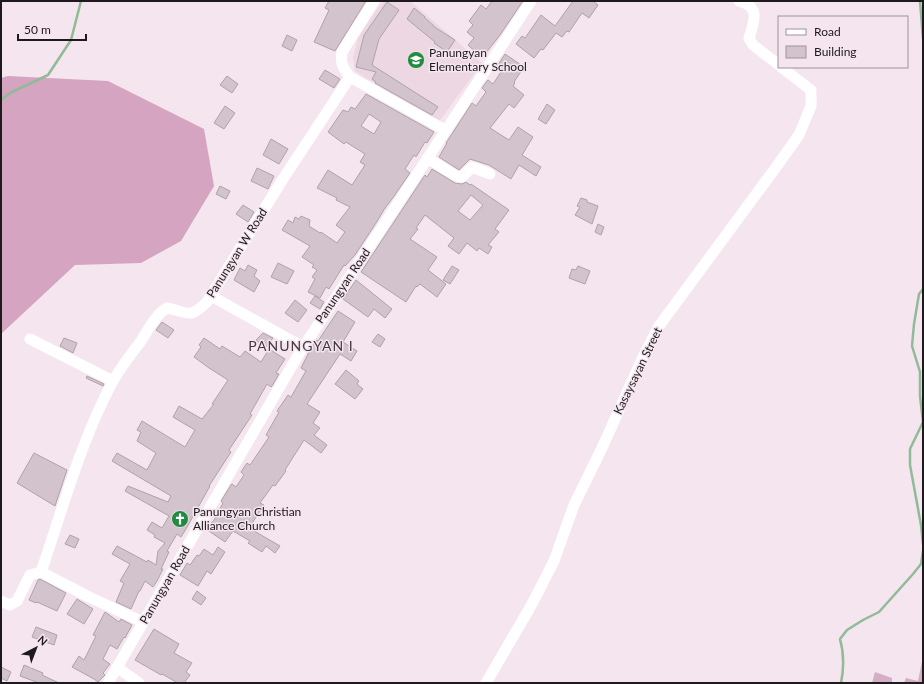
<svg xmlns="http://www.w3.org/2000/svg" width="924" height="684" font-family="Lato,sans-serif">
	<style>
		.built { fill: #edd7e3 }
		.green { fill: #d4aec4 }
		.forest { fill: #d5a4c1 }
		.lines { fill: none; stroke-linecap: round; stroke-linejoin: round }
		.stream { stroke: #90bb96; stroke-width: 2.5 }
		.building { fill: #d2c3cc; stroke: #afa2a9; fill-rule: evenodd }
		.minor { stroke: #fff; stroke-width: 11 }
		.labels { text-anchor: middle; stroke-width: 3; stroke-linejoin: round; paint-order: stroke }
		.poi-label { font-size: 12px; fill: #1e191c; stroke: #f4e5ee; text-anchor: start }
		.street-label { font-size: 12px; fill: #1e191c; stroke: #f4e5ee }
		.quarter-label { font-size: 14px; letter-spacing: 1px; fill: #443940; stroke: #f4e5ee }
	</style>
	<rect width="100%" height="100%" fill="#f4e5ee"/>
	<path class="built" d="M384 1H410L482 63 438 123 355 71 353 57 358 38 377 9Z"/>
	<path class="green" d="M923 657V683H904L906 678 918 681Z
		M875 672 892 678V683H872Z"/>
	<path class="forest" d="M8 76 108 81 204 129 214 186 181 241 141 263 75 265 1 334V78Z"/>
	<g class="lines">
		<path class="stream" d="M920 1 923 39
			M1 100 10 93 48 75 71 40 81 1
			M923 289 919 294 914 324 912 346 920 372V396L923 422
			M923 422 910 449V465L921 525 923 544
			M841 683C844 668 844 653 840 639L847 630 863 620 879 612 913 574 921 564 923 551"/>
	</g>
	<path class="building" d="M329 1H366L335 51 314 42 329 10 325 8Z
		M492 1H523L500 35 482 58 468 45 474 38 467 32 473 25 469 21 481 5 486 9Z
		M573 1H593L598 5 589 18 582 13 569 32 567 31 562 37 556 33 543 50 541 49 534 58 516 44 522 36 525 38 541 15 555 26Z
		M387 2 399 10 379 39 372 65 438 107 432 115 375 83 376 82 372 79 376 72 356 67 364 35Z
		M414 8 425 17H424L436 28 455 40 447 52 434 43 435 42 407 19Z
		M287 35 297 40 292 51 282 46Z
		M505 54 524 67 514 82 515 83 513 86 524 95 514 108 509 104 490 128 509 140 518 127 533 137 522 155 541 167 536 176 519 165 511 179 489 165 470 159 459 170 439 157 447 143H446L472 103 476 106 486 92 482 88 487 81 488 80 493 84 501 72 496 68Z
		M325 70 340 79 334 88 319 79Z
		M227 76 238 84 232 93 220 85Z
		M366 94 434 132 427 143 425 142 416 157 414 155 405 169 410 173 392 199 385 208 376 223 355 255 345 266 344 265 329 289 326 287 320 298 308 292 315 279 312 277 317 270 312 267 314 265 302 257 310 246 282 230 288 220 293 223 295 217 299 219 301 216 310 220 309 226 320 233 321 232 337 243 345 232 336 225 350 207 336 200 337 198 317 188 328 170 352 185 365 165 360 162 365 154 346 142 344 144 328 132 343 110 348 112 351 107 355 109ZM369 114 381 122 374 134 361 126Z
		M547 104 555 110 546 124 538 119Z
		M225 106 235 113 224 129 214 123Z
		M271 139 288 149 279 164 263 155Z
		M257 168 274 176 268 189 251 181Z
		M432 169 455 183 462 184 466 182 470 185 471 184 509 210 495 229 499 232 488 245 492 247 488 254 479 248 477 251 467 243 459 254 448 246 454 238 425 215 416 228 418 229 410 239 437 257 428 270 446 284 437 297 420 284 417 287 416 286 406 302 361 272 425 175 427 177ZM471 195 483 205 470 220 458 211Z
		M220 186 230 191 226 199 216 194Z
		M581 198 587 200V202L598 206 592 224 575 215 580 207 577 206Z
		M243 205 254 212 248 222 236 214Z
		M598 224 604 227 601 235 595 232Z
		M278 263 294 271 287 284 271 277Z
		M248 265 257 270 254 276 260 281 254 292 234 280 240 268 245 271Z
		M452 266 459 270 450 284 443 280Z
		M578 266 590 271 585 284 569 278 572 269 576 270Z
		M356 280 392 309 385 318 374 309 368 317 343 299Z
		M315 296 324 302 320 309 310 303Z
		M295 300 307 310 298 322 285 313Z
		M338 311 355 322 343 342 357 351 351 361 340 354 307 404 320 412 313 423 320 428 314 435 327 445 321 453 304 440 285 470 286 471 275 486 273 485 260 503 264 505 249 528 280 546 275 553 266 546 262 552 248 543 250 541 233 531 225 542 206 529 214 520 223 503 221 501 231 485 232 484 236 487 244 475 241 472 247 463 250 465 269 437 266 435 279 412 277 411 288 395 291 397 306 371 301 368 310 350 316 340 318 341Z
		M162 322 174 330 168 338 156 330Z
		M263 333 273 338 265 348 256 340Z
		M378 334 385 339 380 347 372 342Z
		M64 338 77 343 73 353 60 346Z
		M204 338 220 349 222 346 240 357 245 351 261 362 269 349 285 359 276 373 279 374 272 386 271 387 267 384 250 414 252 415 229 450 231 452 209 486H210L186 529 181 537 177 534 167 551 169 552 161 569H163L157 581 153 587 145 581 140 591H139L131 609 116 602 124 583 120 581 130 564 112 554 117 546 147 562 148 560 156 565 158 551 165 543 154 537 155 535 147 530 152 522 162 528 169 516 125 491 128 486 168 502 171 496 112 461 117 453 147 470 156 453 137 441 141 432 137 430 142 421 185 447 195 430 173 417 179 406 202 419 214 404H212L228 380 209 368 194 357 201 347 199 345Z
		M346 370 359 381 357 384 363 389 355 399 335 384Z
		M87 376 104 384 103 386 86 378Z
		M34 453 67 470 55 506 17 483Z
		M70 535 79 539 75 548 65 544Z
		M218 547 225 552 211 574 207 571 198 586 180 575 187 563 190 565 197 555 199 556 204 549 213 555Z
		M40 579 66 593 57 611 37 602 36 603 29 600 38 580Z
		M197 591 206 598 201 605 192 599Z
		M77 599 93 609 84 624 67 614Z
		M105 612 119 622 121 619 132 625 125 638 124 637 117 649 110 645 103 659 110 664 103 673 105 675 98 682 94 679 72 667 79 656 84 660 96 636 93 635Z
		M36 627 57 635 54 645 32 637Z
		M154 629 179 644 174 653 192 663 186 672 190 675 184 683H178L162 674 161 675 135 660Z
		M24 665 43 673 42 675 59 683H39L20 676Z
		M1 667 11 672 7 681 1 678Z"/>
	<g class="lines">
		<path class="minor" d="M374 1 342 52C340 63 343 68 350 77L445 130
			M739 1C761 7 754 21 749 38L753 45 779 65
			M427 158 458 177H462L472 167 490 174
			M211 296 303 347
			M30 339 113 381
			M1 601 10 605 17 601 30 575 41 572
			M143 622 89 597 41 572C63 508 81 440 113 381 121 367 131 354 141 341 149 329 155 315 167 308 189 312 188 320 207 302L281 182 350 77
			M118 668 139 683
			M108 683 300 352 531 1
			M486 683 532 604 554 561 574 505 602 448 643 357 659 326 774 170 799 135 811 106V90L781 67"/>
	</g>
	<defs>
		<g id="school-disc" transform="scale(0.9)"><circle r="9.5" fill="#228a41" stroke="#f4e5ee"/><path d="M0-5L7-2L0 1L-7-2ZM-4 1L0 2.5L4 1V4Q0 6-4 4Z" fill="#fff"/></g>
		<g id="church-disc" transform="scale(0.9)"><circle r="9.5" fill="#228a41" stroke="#f4e5ee"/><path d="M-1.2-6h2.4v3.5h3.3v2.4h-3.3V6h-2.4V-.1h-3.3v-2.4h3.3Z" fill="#fff"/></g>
	</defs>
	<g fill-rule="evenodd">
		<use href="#school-disc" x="416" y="60"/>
		<use href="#church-disc" x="180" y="519"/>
	</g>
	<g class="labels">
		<g class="poi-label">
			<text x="429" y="57">Panungyan<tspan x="429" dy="14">Elementary School</tspan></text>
			<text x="193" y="516">Panungyan Christian<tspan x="193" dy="14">Alliance Church</tspan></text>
		</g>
		<g class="street-label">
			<text transform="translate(237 253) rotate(-58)" y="4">Panungyan W Road</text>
			<text transform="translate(343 286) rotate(-56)" y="4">Panungyan Road</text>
			<text transform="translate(638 371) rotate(-64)" y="4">Kasaysayan Street</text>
			<text transform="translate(165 585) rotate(-60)" y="4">Panungyan Road</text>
		</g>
		<g class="quarter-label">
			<text x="301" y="351">PANUNGYAN I</text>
		</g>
	</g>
	<rect width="924" height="684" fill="none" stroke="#1e191c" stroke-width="4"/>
	<rect x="778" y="16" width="130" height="52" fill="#f4e5ee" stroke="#9e939a"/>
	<rect x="786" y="29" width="20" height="6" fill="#ffffff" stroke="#9e939a"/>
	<text x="814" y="36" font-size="12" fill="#1e191c">Road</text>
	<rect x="786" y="46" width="20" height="12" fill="#d2c3cc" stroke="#9e939a"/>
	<text x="814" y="56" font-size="12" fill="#1e191c">Building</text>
	<g transform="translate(36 648) rotate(42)" stroke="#f4e5ee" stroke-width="3" paint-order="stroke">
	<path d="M0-3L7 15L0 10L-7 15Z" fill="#1e191c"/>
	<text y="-6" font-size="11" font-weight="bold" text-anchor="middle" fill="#1e191c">N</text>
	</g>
	<path d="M18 34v6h68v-6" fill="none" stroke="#1e191c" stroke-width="2"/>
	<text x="24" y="34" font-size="12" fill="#1e191c" stroke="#f4e5ee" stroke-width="3" paint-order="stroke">50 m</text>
</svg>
